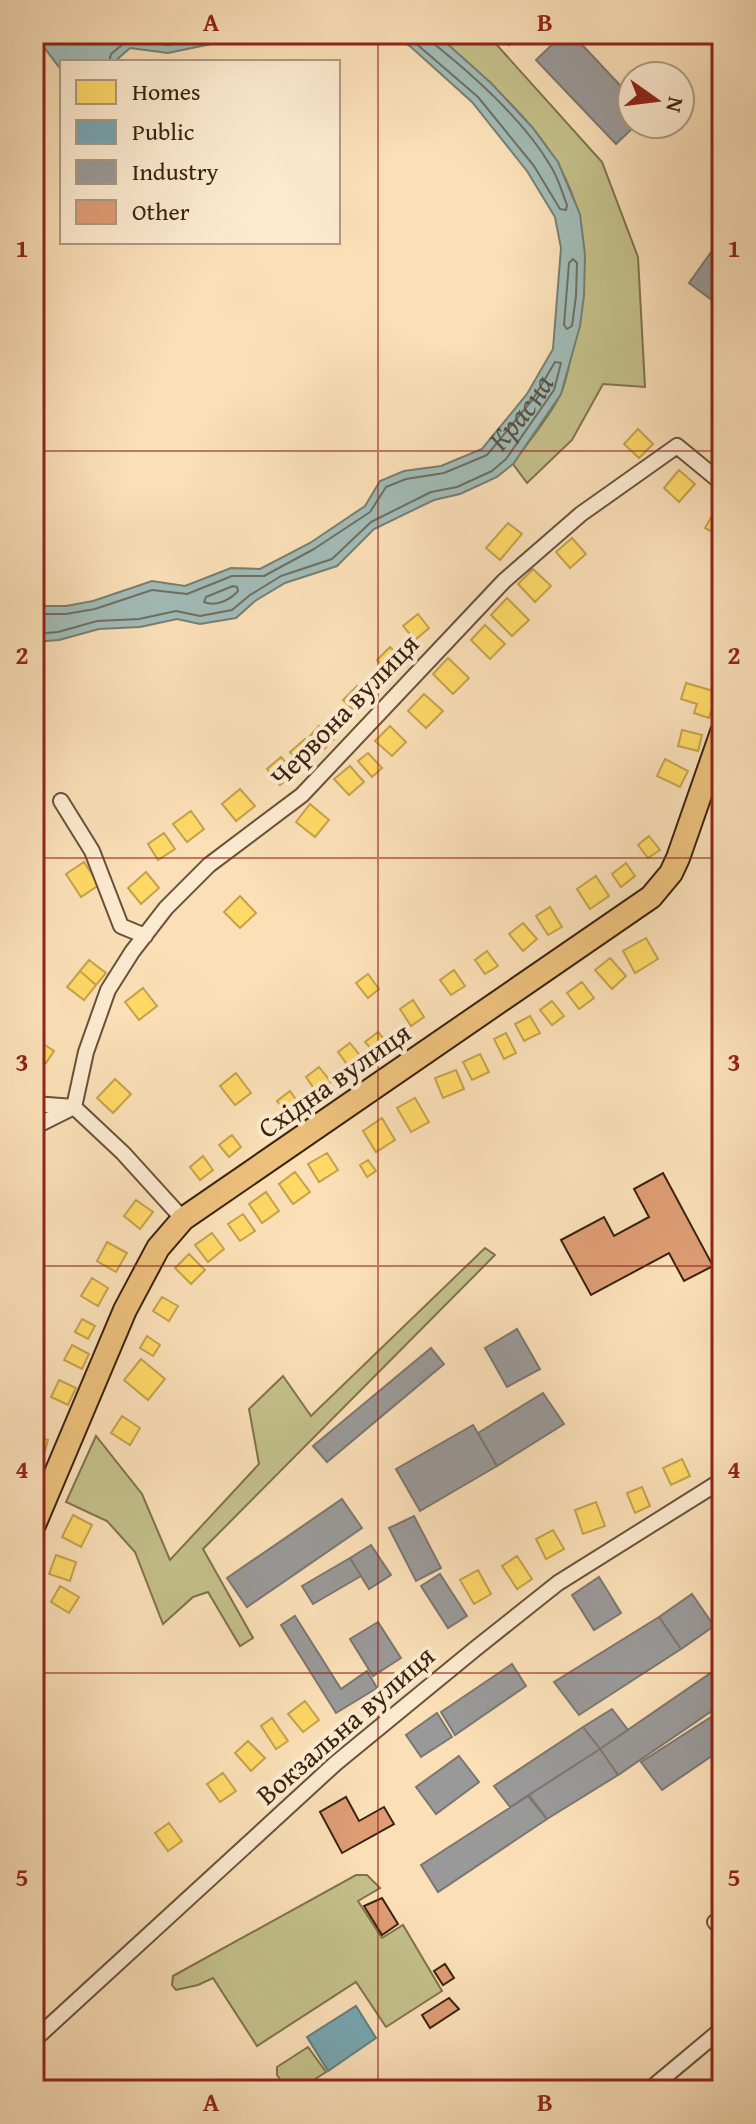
<svg xmlns="http://www.w3.org/2000/svg" width="756" height="2124" font-family="'Gentium Book Plus',serif">
	<style>
		.green { fill: #c4c08a; stroke: #7e724d; stroke-width: 2 }
		.water { fill: #a1bbb6; stroke: #777e74; stroke-width: 2 }
		.homes { fill: #ffd966; stroke: #c4a24c; stroke-width: 2 }
		.public { fill: #76a5af; stroke: #647e7f; stroke-width: 2 }
		.industry { fill: #999; stroke: #7c7670; stroke-width: 2 }
		.lines { fill: none; stroke-linecap: round; stroke-linejoin: round }
		.shore { stroke: #6d6f63; stroke-width: 2 }
		.building { fill: #de9d74; stroke: #392310; stroke-width: 2 }
		.minor-casing { stroke: #69523a; stroke-width: 18 }
		.primary-casing { stroke: #392310; stroke-width: 26 }
		.minor { stroke: #fcead0; stroke-width: 14 }
		.primary { stroke: #edc07c; stroke-width: 22 }
		.grid { fill: none; stroke: #8f2418; stroke-width: 2; stroke-opacity: 0.55 }
		.labels { text-anchor: middle; stroke-width: 8; stroke-linejoin: round; paint-order: stroke }
		.street-label { font-size: 28px; fill: #392310; stroke: #fcead0 }
		.water-label { font-size: 30px; font-style: italic; fill: #585142; stroke: #fcead0 }
		.neatline { fill: none; stroke: #8f2418; stroke-width: 3 }
		.grid-label { font-size: 26px; text-anchor: middle; font-weight: bold; fill: #8f2418 }
	</style>
	<rect width="100%" height="100%" fill="#fadfb7"/>
	<filter id="stains"><feTurbulence type="fractalNoise" baseFrequency=".0025" numOctaves="4"/><feColorMatrix values="0 0 0 0 .2 0 0 0 0 .09 0 0 0 0 .02 0 0 0 .5 -.17"/></filter>
	<radialGradient id="worn" r=".72"><stop offset=".6" stop-color="#630" stop-opacity="0"/><stop offset="1" stop-color="#630" stop-opacity=".3"/></radialGradient>
	<path class="green" d="M435 34H487L602 162 638 257 645 387 603 384 572 440 527 483 513 464C526 444 552 414 561 393 569 375 571 352 575 333 611 186 536 123 435 34Z
		M485 1248 495 1255 203 1549 253 1638 240 1646 208 1592 193 1597 163 1624 135 1552 107 1521 66 1502 96 1436 142 1494 170 1560 259 1464 249 1409 283 1376 311 1416Z
		M356 1875H367L380 1888 358 1901 382 1938 403 1925 442 1991 386 2027 356 1982 257 2046 213 1978 198 1985 176 1990 172 1985 173 1976Z
		M308 2047 326 2072 298 2090H288L277 2075V2067Z"/>
	<path class="water" d="M34 34H259L168 53 130 48 114 62H62V71Z
		M391 34H435L443 40 491 83 532 127 558 162 580 214 585 255 584 296 580 326 561 394 513 464 497 477 460 494 434 500 374 529 337 566 285 583 255 601 236 618 200 624 177 619 140 627 99 629 59 640 34 642V606H66L93 601 152 581 185 586 231 568 260 569 310 543 365 506 380 481 404 471 441 466 482 449 527 394 553 349 561 248 555 217 527 171 472 102 411 47Z"/>
	<path class="homes" d="M638 429 653 444 639 458 624 444Z
		M679 470 695 484 679 502 664 488Z
		M717 507 722 510V537L705 528Z
		M508 523 522 534 500 560 486 548Z
		M572 538 586 554 570 568 556 552Z
		M533 569 551 586 535 602 518 584Z
		M507 598 529 620 512 636 491 615Z
		M418 614 429 628 415 640 403 626Z
		M485 625 505 644 490 659 471 640Z
		M717 634 722 636V652L713 650Z
		M390 647 403 660 390 673 377 660Z
		M448 658 469 678 453 694 433 674Z
		M686 683 717 692 709 718 694 713 697 704 681 699Z
		M357 686 370 700 357 713 343 700Z
		M424 694 443 711 426 728 408 711Z
		M319 726 334 739 324 749 310 736Z
		M390 726 406 742 392 756 375 741Z
		M682 730 702 735 698 751 678 746Z
		M305 739 317 754 302 766 290 752Z
		M368 753 382 768 372 777 358 761Z
		M281 757 294 773 280 785 267 769Z
		M665 759 688 771 680 787 657 776Z
		M350 766 364 782 349 795 334 779Z
		M240 789 255 806 236 821 222 804Z
		M310 804 329 820 315 837 296 822Z
		M191 811 204 829 187 842 173 824Z
		M164 833 175 849 158 860 148 844Z
		M649 836 660 850 648 858 638 845Z
		M84 862 99 885 81 897 66 874Z
		M626 863 635 876 621 887 612 874Z
		M146 872 159 888 141 904 128 888Z
		M596 876 609 896 590 909 577 889Z
		M240 896 256 913 240 928 224 912Z
		M550 907 562 927 548 935 536 916Z
		M523 923 537 939 523 951 509 934Z
		M646 938 658 959 635 973 623 951Z
		M487 951 498 966 485 974 475 960Z
		M610 958 626 976 612 989 595 970Z
		M89 960 106 973 96 985 80 971Z
		M454 970 465 986 451 995 440 980Z
		M80 971 96 985 84 1000 67 987Z
		M368 974 379 989 368 998 356 983Z
		M582 982 594 998 579 1009 567 993Z
		M143 988 157 1006 139 1020 125 1002Z
		M413 1000 424 1017 411 1026 400 1009Z
		M552 1001 564 1016 552 1025 540 1010Z
		M530 1016 540 1033 524 1041 515 1024Z
		M378 1032 389 1045 376 1055 365 1042Z
		M506 1033 516 1053 504 1059 494 1039Z
		M39 1041 54 1051 46 1063 34 1055V1049Z
		M350 1043 362 1058 349 1067 338 1052Z
		M480 1054 489 1072 472 1080 463 1062Z
		M319 1067 331 1082 317 1093 306 1077Z
		M456 1070 464 1089 443 1098 435 1078Z
		M236 1073 251 1093 235 1105 220 1086Z
		M115 1079 131 1094 113 1113 97 1098Z
		M290 1091 302 1108 289 1117 277 1101Z
		M415 1098 429 1122 411 1132 397 1108Z
		M382 1118 395 1140 376 1152 363 1131Z
		M232 1135 241 1147 229 1157 219 1145Z
		M327 1153 338 1170 319 1182 308 1164Z
		M203 1156 213 1170 200 1180 190 1167Z
		M368 1160 376 1171 367 1177 360 1165Z
		M295 1172 310 1192 293 1204 279 1184Z
		M266 1192 279 1211 262 1223 249 1204Z
		M136 1200 153 1212 140 1229 124 1216Z
		M243 1214 255 1231 240 1241 228 1224Z
		M212 1233 224 1249 208 1262 195 1245Z
		M107 1242 127 1253 116 1272 97 1261Z
		M189 1254 205 1270 191 1284 175 1268Z
		M92 1278 108 1288 98 1306 81 1296Z
		M162 1297 178 1306 169 1321 153 1311Z
		M82 1319 95 1326 88 1339 75 1332Z
		M147 1336 160 1345 153 1356 140 1348Z
		M72 1345 89 1354 82 1369 64 1360Z
		M141 1359 165 1379 148 1400 124 1380Z
		M59 1380 76 1388 68 1405 51 1397Z
		M122 1416 140 1428 130 1445 111 1433Z
		M34 1436 48 1440 44 1454 34 1451Z
		M682 1459 690 1476 671 1485 663 1468Z
		M642 1487 650 1506 635 1513 627 1493Z
		M596 1502 605 1526 583 1534 575 1510Z
		M73 1515 92 1525 81 1547 62 1537Z
		M553 1530 564 1549 546 1559 536 1539Z
		M56 1555 76 1562 70 1581 49 1574Z
		M517 1556 532 1579 517 1589 502 1566Z
		M478 1570 491 1594 474 1604 460 1580Z
		M60 1586 79 1597 69 1613 51 1602Z
		M305 1701 319 1720 303 1732 288 1714Z
		M272 1718 288 1741 276 1749 261 1726Z
		M248 1741 265 1758 251 1771 235 1753Z
		M223 1773 236 1791 220 1802 207 1784Z
		M169 1823 182 1841 168 1851 155 1833Z"/>
	<path class="public" d="M356 2006 376 2038 328 2071 307 2037Z"/>
	<path class="industry" d="M499 34H520L509 45Z
		M563 34H572L632 98V124H637L616 144 536 60Z
		M722 237V295L716 303 689 283Z
		M517 1329 540 1369 507 1387 485 1348Z
		M431 1348 444 1364 327 1462 313 1446Z
		M543 1393 564 1424 497 1466 478 1433Z
		M473 1425 497 1466 420 1511 396 1469Z
		M342 1499 362 1528 247 1607 227 1578Z
		M414 1516 441 1568 416 1581 389 1528Z
		M371 1545 391 1575 369 1589 350 1558Z
		M350 1558 361 1576 313 1604 302 1586Z
		M440 1574 467 1616 448 1628 421 1586Z
		M599 1577 621 1613 594 1630 572 1595Z
		M692 1594 714 1626 681 1649 659 1617Z
		M295 1616 341 1689 367 1671 377 1688 336 1713 281 1625Z
		M659 1617 681 1649 579 1715 554 1682Z
		M378 1622 401 1658 373 1676 350 1639Z
		M512 1664 526 1686 455 1735 441 1712Z
		M718 1668 722 1674V1704L618 1775 600 1749Z
		M612 1709 628 1730 600 1749 583 1727Z
		M722 1710V1749L662 1790 641 1762Z
		M437 1713 452 1737 421 1757 406 1735Z
		M583 1727 600 1749 510 1807 494 1786Z
		M600 1749 618 1775 547 1819 529 1795Z
		M459 1756 479 1782 436 1814 416 1787Z
		M528 1796 547 1819 438 1892 421 1865Z"/>
	<g class="lines">
		<g class="shore">
			<path d="M405 34 478 97 534 166 560 209 566 210 567 205C562 192 558 177 550 165 524 121 473 75 433 43L431 34"/>
			<path d="M109 62 111 54 128 40 168 45 220 34"/>
			<path d="M573 259 577 263 576 296 572 326 567 329 564 325 569 263Z"/>
			<path d="M233 586 237 587 238 591C230 600 216 607 204 602L206 597Z"/>
			<path id="s1" d="M34 614H66L95 609 152 590 187 594 232 576H264L314 549 370 512 386 487 406 479 444 473 487 455 533 399 555 362 561 363 554 390 506 459 492 471 457 487 431 492 371 522 332 559 281 576 250 595 232 610 200 616 176 611 139 619 97 621 58 632 34 634"/>
		</g>
	</g>
	<path class="building" d="M663 1173 713 1266 684 1281 669 1253 591 1295 561 1240 604 1217 614 1236 649 1217 634 1189Z
		M346 1797 359 1821 384 1807 394 1824 342 1853 320 1812Z
		M382 1898 398 1924 382 1935 364 1906Z
		M445 1964 454 1978 443 1985 434 1971Z
		M449 1998 459 2009 430 2028 422 2015Z"/>
	<g class="lines">
		<g class="minor-casing">
			<path id="minor" d="M61 801 92 851 121 926 145 936
				M34 1104 74 1107 86 1052 108 990 132 952 166 908 209 865 302 795 504 581 581 514 677 446 722 483
				M34 1127 74 1107 123 1153 183 1219
				M715 1922 722 1929
				M34 2040 336 1763 475 1649 558 1583 716 1484
				M649 2090 722 2029"/>
		</g>
		<g class="primary-casing">
			<path id="primary" d="M34 1525 125 1310 158 1248 183 1219 651 897 671 873 678 858 722 732"/>
		</g>
		<use href="#minor" class="minor"/>
		<use href="#primary" class="primary"/>
	</g>
	<path class="grid" d="M378 34V2090M34 451H722M34 858H722M34 1266H722M34 1673H722"/>
	<g class="labels">
		<g class="street-label">
			<text transform="translate(344 710) rotate(-46)" y="10">Червона вулиця</text>
			<text transform="translate(334 1080) rotate(-35)" y="10">Східна вулиця</text>
			<text transform="translate(345 1725) rotate(-41)" y="10">Вокзальна вулиця</text>
		</g>
		<g class="water-label">
			<text dy="10" stroke="none"><textPath href="#s1" startOffset="552">Красна</textPath></text>
		</g>
	</g>
	<rect width="756" height="2124" fill="none" stroke="#fadfb7" stroke-width="88"/>
	<rect x="60" y="60" width="280" height="184" fill="#fcead0" stroke="#ae9a83" stroke-width="2"/>
	<rect x="76" y="80" width="40" height="24" fill="#ffd966" stroke="#ae9a83" stroke-width="2"/>
	<text x="132" y="100" font-size="24" fill="#392310">Homes</text>
	<rect x="76" y="120" width="40" height="24" fill="#76a5af" stroke="#ae9a83" stroke-width="2"/>
	<text x="132" y="140" font-size="24" fill="#392310">Public</text>
	<rect x="76" y="160" width="40" height="24" fill="#999999" stroke="#ae9a83" stroke-width="2"/>
	<text x="132" y="180" font-size="24" fill="#392310">Industry</text>
	<rect x="76" y="200" width="40" height="24" fill="#de9d74" stroke="#ae9a83" stroke-width="2"/>
	<text x="132" y="220" font-size="24" fill="#392310">Other</text>
	<g transform="translate(656 100) rotate(104)"><circle r="38" fill="#fcead0" stroke="#ae9a83" stroke-width="2"/>
	<path d="M0-6L14 30L0 20L-14 30Z" fill="#8f2418"/>
	<text y="-12" font-size="22" font-weight="bold" text-anchor="middle" fill="#392310">N</text>
	</g>
	<rect x="44" y="44" width="668" height="2036" class="neatline"/>
	<g class="grid-label">
		<text x="211" y="31">A</text>
		<text x="545" y="31">B</text>
		<text x="22" y="257">1</text>
		<text x="734" y="257">1</text>
		<text x="22" y="664">2</text>
		<text x="734" y="664">2</text>
		<text x="22" y="1071">3</text>
		<text x="734" y="1071">3</text>
		<text x="22" y="1478">4</text>
		<text x="734" y="1478">4</text>
		<text x="22" y="1886">5</text>
		<text x="734" y="1886">5</text>
		<text x="211" y="2111">A</text>
		<text x="545" y="2111">B</text>
	</g>
	<rect width="100%" height="100%" filter="url(#stains)"/>
	<rect width="100%" height="100%" fill="url(#worn)"/>
</svg>
